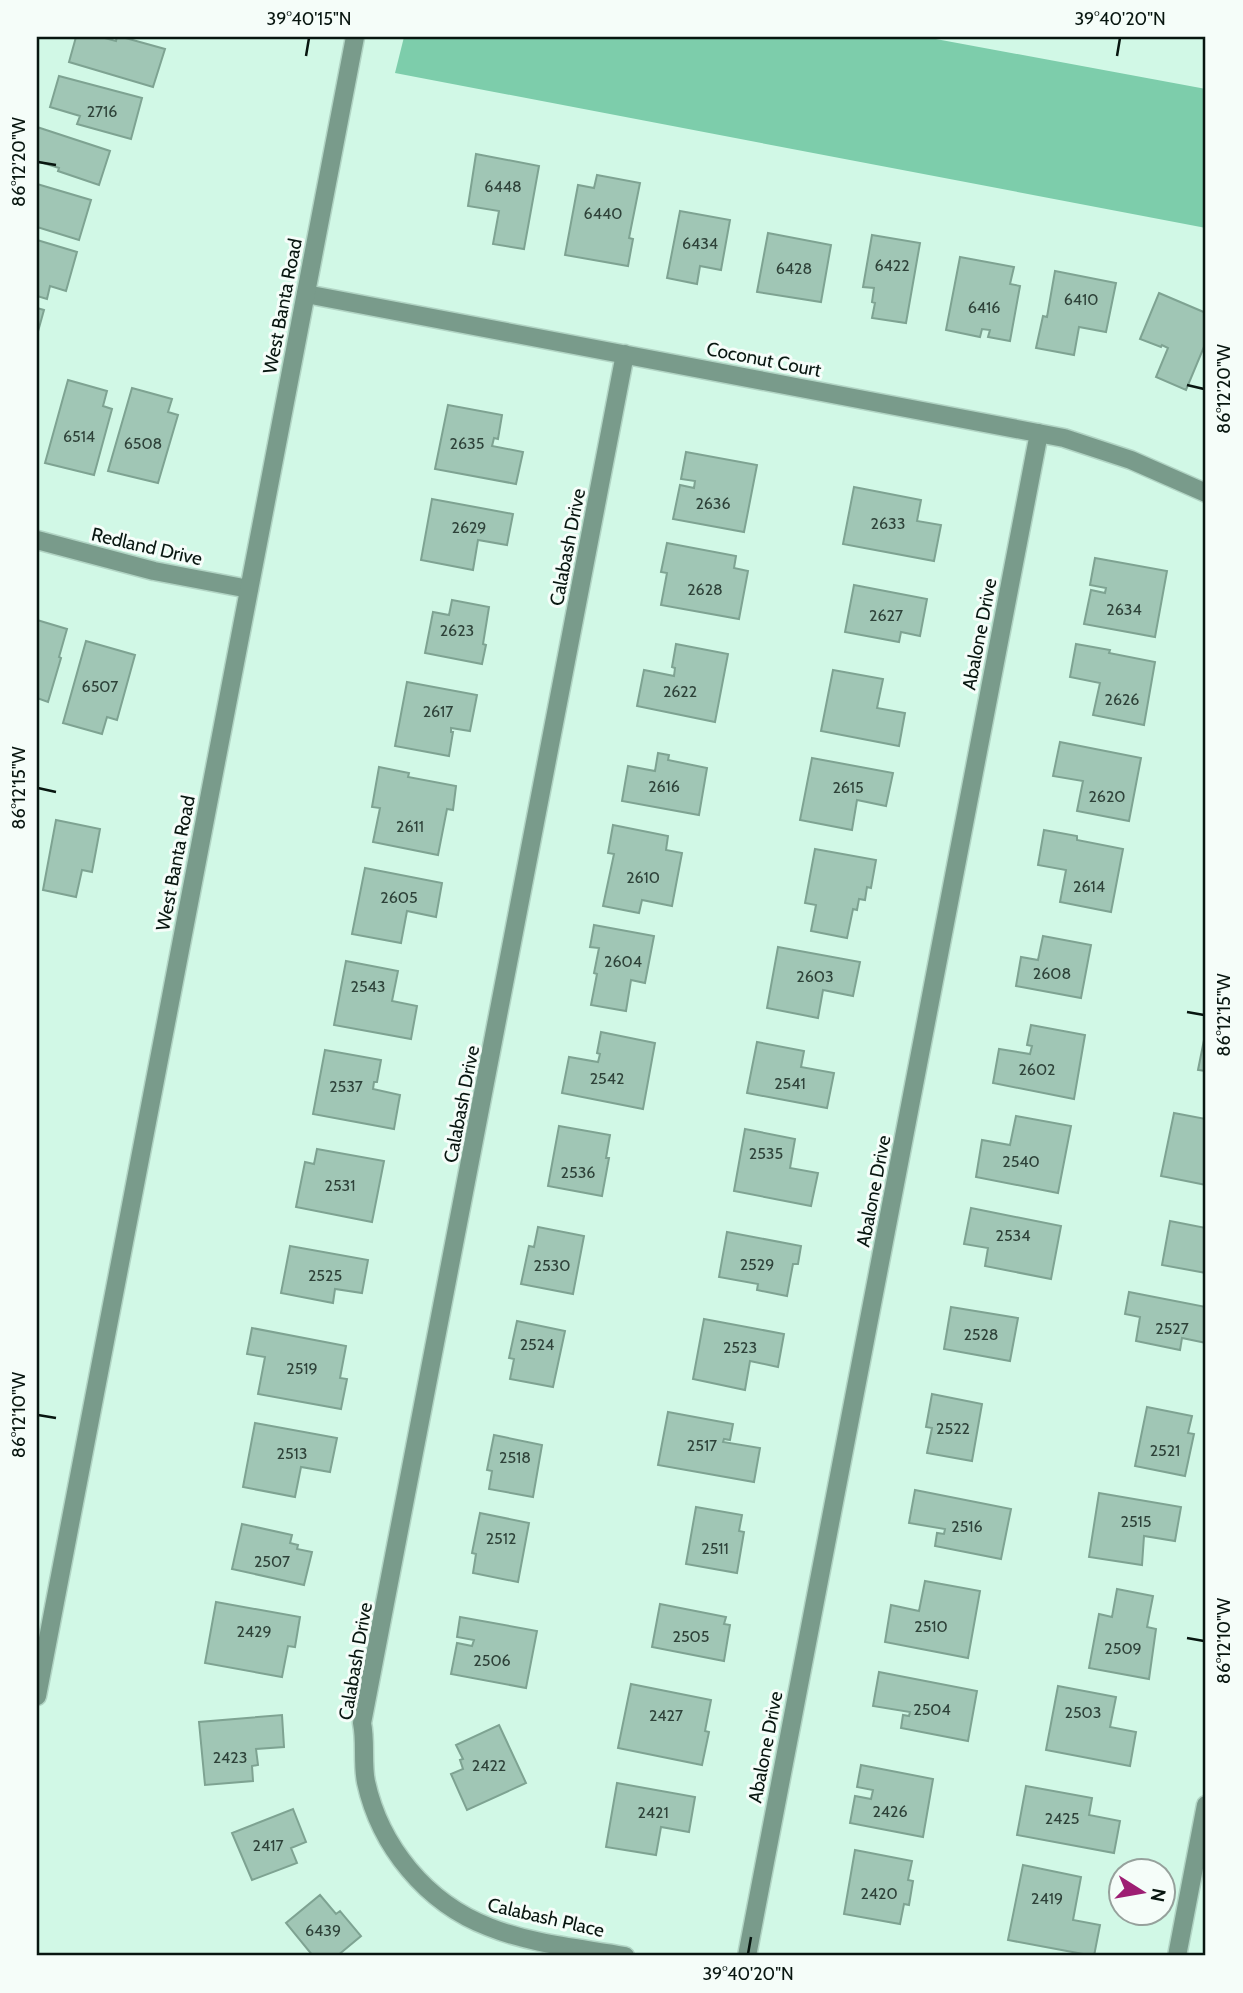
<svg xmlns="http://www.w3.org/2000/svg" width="1243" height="1993" font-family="Cabin,sans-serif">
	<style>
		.green { fill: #7dcdab }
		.building { fill: #a0c6b5; stroke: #7ea392; stroke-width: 2 }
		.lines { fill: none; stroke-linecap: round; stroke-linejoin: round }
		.minor-casing { stroke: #b1d4c4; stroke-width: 21 }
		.tertiary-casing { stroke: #b1d4c4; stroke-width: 21 }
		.minor { stroke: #799b8b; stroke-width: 18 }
		.tertiary { stroke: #799b8b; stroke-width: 18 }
		.ticks { fill: none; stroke: #081610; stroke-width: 2.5 }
		.labels { text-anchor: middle; stroke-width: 6; stroke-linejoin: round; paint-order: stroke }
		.number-label { font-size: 16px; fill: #2e4239 }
		.street-label { font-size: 19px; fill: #081610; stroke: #f5fdf9 }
		.neatline { fill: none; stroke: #081610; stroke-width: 2.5 }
		.ticks-label { font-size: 18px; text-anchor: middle; fill: #081610 }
	</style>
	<rect width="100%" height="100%" fill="#d1f8e6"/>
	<path class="green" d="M404 37H925L1206 89V228L395 73Z"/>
	<path class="building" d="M76 37H101L116 41 117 37H122L165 49 153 87 69 62Z
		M59 76 142 98 131 139 77 124 80 116 50 107Z
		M37 127 110 151 99 185 58 171 59 168 37 161Z
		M476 154 539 166 524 249 493 244 499 211 468 206Z
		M597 175 640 183 629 238 633 239 628 266 565 255 578 185 594 188Z
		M37 184 91 200 79 240 37 227Z
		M680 211 730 220 721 270 700 266 697 284 667 278Z
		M768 233 831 245 821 302 757 292Z
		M872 235 920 243 906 323 872 318 875 303 872 302 874 288 863 287Z
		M37 240 77 252 66 291 50 286 47 299 37 296Z
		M960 257 1014 267 1010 284 1020 286 1010 341 988 337 990 330 982 329 980 337 946 330Z
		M1055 271 1116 283 1106 332 1079 327 1074 355 1036 348 1043 316 1047 317Z
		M1159 293 1206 313V342L1186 390 1156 377 1168 348 1162 345 1161 347 1140 339Z
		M37 308 44 310 37 335Z
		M68 380 107 391 103 406 112 409 94 475 45 463Z
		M132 388 172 399 168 412 178 415 158 483 108 471Z
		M448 405 502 415 498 439 494 438 492 446 523 452 516 484 435 469Z
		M686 452 757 465 744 532 673 519 680 485 694 488 695 481 681 479Z
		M854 487 921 500 917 521 941 525 934 561 843 544Z
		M432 499 513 514 507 545 478 540 473 570 421 560Z
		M667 543 736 556 734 568 748 571 739 619 661 605 667 573 661 572Z
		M1095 558 1167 571 1155 637 1084 624 1091 590 1105 593 1106 588 1090 585Z
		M854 585 927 599 920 636 901 632 899 642 845 632Z
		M452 600 489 607 483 644 486 645 482 664 425 653 433 612 449 615Z
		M37 620 67 629 59 657 61 658 48 702 37 698Z
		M86 641 135 655 117 720 107 717 102 734 63 723Z
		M676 644 728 654 715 722 637 706 644 670 674 676 675 668 672 667Z
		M1076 644 1110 650 1109 653 1155 662 1144 725 1093 715 1100 683 1070 677Z
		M833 670 883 679 877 708 905 713 899 746 821 731Z
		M407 682 477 695 470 731 451 728V732H453L449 756 395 746Z
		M1060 742 1141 758 1129 821 1077 811 1083 781 1053 776Z
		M658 753 669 755 668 760 707 768 699 815 622 801 628 766 655 771Z
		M812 758 893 773 886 806 857 800 852 830 800 820Z
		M379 767 409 773 408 777 456 786 453 810 447 809 438 855 373 842 380 808 372 807Z
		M56 820 100 829 92 872 82 870 76 897 43 890Z
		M613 825 668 836 666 850 682 853 672 906 642 900 639 913 603 906 614 854 608 853Z
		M1044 830 1077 836V840L1123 849 1111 912 1060 902 1066 870 1038 865Z
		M815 849 876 860 871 888 867 887 865 900 859 899 857 910 853 909 847 938 811 931 816 905 805 903Z
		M365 868 442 883 436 917 407 911 401 943 352 934Z
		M594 925 654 936 645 983 631 980 626 1011 591 1005 597 974 594 973 599 948 590 947Z
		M1043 936 1091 945 1081 998 1016 986 1021 957 1038 960Z
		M778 947 860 962 853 996 823 990 818 1018 767 1008Z
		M346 961 398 971 392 1001 417 1006 411 1039 334 1025Z
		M1031 1025 1085 1035 1074 1099 993 1083 999 1049 1030 1054 1032 1046 1027 1045Z
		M1206 1030V1071L1198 1070Z
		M601 1032 655 1043 643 1109 562 1093 569 1057 598 1062 600 1054 597 1053Z
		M757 1042 804 1051 801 1067 834 1073 827 1108 747 1093Z
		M325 1050 381 1060 377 1082H374L373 1089 400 1095 394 1129 313 1114Z
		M1174 1113 1206 1119V1185L1161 1176Z
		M1016 1116 1071 1126 1058 1193 976 1177 982 1140 1010 1145Z
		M559 1126 610 1135 606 1158H609L602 1196 548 1186Z
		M745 1129 795 1139 790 1168 818 1173 811 1206 734 1191Z
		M317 1149 384 1161 372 1222 296 1207 305 1162 314 1164Z
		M971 1208 1061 1226 1051 1279 985 1266 988 1248 964 1244Z
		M1170 1221 1206 1228V1273L1162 1265Z
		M538 1227 584 1236 573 1294 521 1284 529 1246 534 1247Z
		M727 1232 801 1246 798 1264H793L787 1296 757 1290 758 1284 719 1277Z
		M290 1246 368 1260 362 1293 335 1289 333 1303 281 1293Z
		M1129 1292 1206 1307V1343L1182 1338 1180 1350 1136 1341 1140 1317 1125 1314Z
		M951 1307 1018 1318 1010 1361 944 1349Z
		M704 1319 784 1334 778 1367 750 1361 745 1390 693 1379Z
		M517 1321 565 1331 553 1387 510 1379 514 1359 509 1358Z
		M252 1328 346 1346 340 1378 347 1379 341 1409 258 1394 265 1357 247 1354Z
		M932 1394 982 1404 972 1461 927 1453 932 1428 926 1427Z
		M1147 1407 1192 1416 1188 1433 1194 1434 1185 1476 1135 1466Z
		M668 1412 733 1424 730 1440 724 1439 723 1442 760 1448 754 1482 658 1465Z
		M255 1423 337 1438 330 1472 301 1467 295 1497 243 1487Z
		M494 1435 542 1445 533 1497 489 1489 492 1471 487 1470Z
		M915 1490 1011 1509 1001 1559 935 1546 937 1533 944 1534 945 1529 909 1523Z
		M1099 1493 1181 1507 1175 1541 1144 1536 1142 1565 1089 1557Z
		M696 1507 742 1515 739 1531 744 1532 737 1573 686 1564Z
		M480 1513 529 1523 518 1582 473 1573 476 1554 472 1553Z
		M242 1524 292 1535 290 1543 298 1545 297 1549 312 1552 304 1585 232 1569Z
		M925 1581 980 1591 968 1658 885 1642 891 1605 919 1611Z
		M1117 1589 1153 1596 1147 1627 1156 1629 1149 1679 1089 1668 1099 1614 1112 1617Z
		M216 1602 300 1617 295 1647 288 1646 282 1677 205 1663Z
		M660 1604 726 1617 724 1624 730 1625 724 1661 652 1647Z
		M460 1617 537 1631 526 1688 451 1674 457 1643 472 1646 474 1640 457 1637Z
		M879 1672 977 1691 968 1741 901 1728 903 1715 909 1716 910 1712 873 1706Z
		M631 1684 711 1700 705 1731 709 1732 702 1765 618 1748Z
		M1058 1686 1116 1697 1110 1727 1136 1732 1130 1766 1046 1750Z
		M282 1715 284 1747 256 1749 258 1765 252 1766 253 1781 205 1785 199 1722Z
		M499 1725 526 1783 467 1810 451 1774 463 1769 460 1760 463 1759 456 1745Z
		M861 1765 933 1779 923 1837 850 1823 855 1796 871 1799 873 1790 857 1787Z
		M617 1783 695 1797 689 1832 661 1827 656 1855 606 1847Z
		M1026 1786 1092 1798 1089 1815 1120 1821 1114 1853 1017 1835Z
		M293 1809 306 1842 291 1848 297 1863 252 1880 232 1833Z
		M855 1850 912 1861 908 1880 913 1881 909 1905 904 1904 900 1924 844 1914Z
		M1023 1865 1081 1877 1073 1920 1100 1925 1094 1956 1008 1940Z
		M320 1895 336 1914 340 1911 361 1936 337 1956H313L286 1923Z"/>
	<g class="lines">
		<g class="minor-casing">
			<path id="minor" d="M306 294 1064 438 1131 460 1206 493
				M37 540 154 571 249 589
				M625 1956C580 1948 531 1944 489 1927 426 1903 380 1846 366 1782 362 1762 366 1742 362 1723L625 354
				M747 1956 1039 433
				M1177 1956 1206 1805"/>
		</g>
		<g class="tertiary-casing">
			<path id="tertiary" d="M37 1696 355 37"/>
		</g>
		<use href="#minor" class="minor"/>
		<use href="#tertiary" class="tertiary"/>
	</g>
	<path class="ticks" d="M306 56 309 38M1117 56 1120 38M38 162 56 165M1187 385 1204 389M38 788 56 792M1187 1012 1204 1015M38 1415 56 1418M1187 1638 1204 1641M748 1954 751 1937"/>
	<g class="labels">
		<g class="number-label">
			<text x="102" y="117">2716</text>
			<text x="503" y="192">6448</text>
			<text x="603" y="219">6440</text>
			<text x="700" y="249">6434</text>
			<text x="892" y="271">6422</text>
			<text x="794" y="274">6428</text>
			<text x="1081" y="305">6410</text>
			<text x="984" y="313">6416</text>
			<text x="79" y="442">6514</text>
			<text x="143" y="449">6508</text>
			<text x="467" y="449">2635</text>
			<text x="713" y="509">2636</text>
			<text x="888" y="529">2633</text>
			<text x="469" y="533">2629</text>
			<text x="705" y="595">2628</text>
			<text x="1124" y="615">2634</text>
			<text x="886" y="621">2627</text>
			<text x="457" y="636">2623</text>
			<text x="100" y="692">6507</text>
			<text x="680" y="697">2622</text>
			<text x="1122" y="705">2626</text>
			<text x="438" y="717">2617</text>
			<text x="664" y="792">2616</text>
			<text x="848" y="793">2615</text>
			<text x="1107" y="802">2620</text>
			<text x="410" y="832">2611</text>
			<text x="643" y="883">2610</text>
			<text x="1089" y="892">2614</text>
			<text x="399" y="903">2605</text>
			<text x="623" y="967">2604</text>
			<text x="1052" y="979">2608</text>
			<text x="815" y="982">2603</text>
			<text x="368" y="992">2543</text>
			<text x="1037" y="1075">2602</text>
			<text x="607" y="1084">2542</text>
			<text x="790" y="1089">2541</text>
			<text x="346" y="1092">2537</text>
			<text x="766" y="1159">2535</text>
			<text x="1021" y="1167">2540</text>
			<text x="578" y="1178">2536</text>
			<text x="340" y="1191">2531</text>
			<text x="1013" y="1241">2534</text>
			<text x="757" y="1270">2529</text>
			<text x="552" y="1271">2530</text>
			<text x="325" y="1281">2525</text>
			<text x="1172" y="1334">2527</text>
			<text x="981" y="1340">2528</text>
			<text x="537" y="1350">2524</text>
			<text x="740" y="1353">2523</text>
			<text x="302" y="1374">2519</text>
			<text x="953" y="1434">2522</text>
			<text x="702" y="1451">2517</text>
			<text x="1165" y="1456">2521</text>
			<text x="292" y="1459">2513</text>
			<text x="515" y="1463">2518</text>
			<text x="1136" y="1527">2515</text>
			<text x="967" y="1532">2516</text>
			<text x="501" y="1544">2512</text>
			<text x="715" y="1554">2511</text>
			<text x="272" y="1567">2507</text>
			<text x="931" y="1632">2510</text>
			<text x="254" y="1637">2429</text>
			<text x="691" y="1642">2505</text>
			<text x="1123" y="1654">2509</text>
			<text x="492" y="1666">2506</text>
			<text x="932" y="1715">2504</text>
			<text x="1083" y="1718">2503</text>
			<text x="666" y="1721">2427</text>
			<text x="230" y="1763">2423</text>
			<text x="489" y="1771">2422</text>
			<text x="890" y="1817">2426</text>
			<text x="653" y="1818">2421</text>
			<text x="1062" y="1824">2425</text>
			<text x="268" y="1851">2417</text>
			<text x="879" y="1899">2420</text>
			<text x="1047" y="1904">2419</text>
			<text x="323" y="1936">6439</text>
		</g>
		<g class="street-label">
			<text transform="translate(282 306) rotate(-79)" y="7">West Banta Road</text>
			<text transform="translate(764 359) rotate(11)" y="7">Coconut Court</text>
			<text transform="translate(147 546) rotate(13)" y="7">Redland Drive</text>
			<text transform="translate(567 547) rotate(-79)" y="7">Calabash Drive</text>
			<text transform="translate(979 634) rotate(-79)" y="7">Abalone Drive</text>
			<text transform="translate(175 863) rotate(-79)" y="7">West Banta Road</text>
			<text transform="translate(461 1104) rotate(-79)" y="7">Calabash Drive</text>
			<text transform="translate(873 1191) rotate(-79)" y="7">Abalone Drive</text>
			<text transform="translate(355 1661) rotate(-80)" y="7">Calabash Drive</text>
			<text transform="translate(765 1747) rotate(-79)" y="7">Abalone Drive</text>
			<text transform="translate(546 1917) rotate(13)" y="7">Calabash Place</text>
		</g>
	</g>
	<rect width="1243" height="1993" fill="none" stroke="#f5fdf9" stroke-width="77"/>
	<g transform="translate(1142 1892) rotate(101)"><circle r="33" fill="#f5fdf9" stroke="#96a19c" stroke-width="2"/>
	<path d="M0-5L12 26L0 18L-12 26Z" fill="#9d1e73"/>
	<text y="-10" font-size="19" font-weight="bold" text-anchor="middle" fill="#081610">N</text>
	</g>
	<rect x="38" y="38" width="1166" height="1916" class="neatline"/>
	<g class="ticks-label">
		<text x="309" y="25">39°40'15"N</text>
		<text x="1120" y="25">39°40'20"N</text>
		<text transform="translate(19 162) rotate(-90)" y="6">86°12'20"W</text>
		<text transform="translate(1224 389) rotate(-90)" y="6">86°12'20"W</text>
		<text transform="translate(19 788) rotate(-90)" y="6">86°12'15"W</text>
		<text transform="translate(1224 1015) rotate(-90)" y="6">86°12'15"W</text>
		<text transform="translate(19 1415) rotate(-90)" y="6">86°12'10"W</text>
		<text transform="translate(1224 1641) rotate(-90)" y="6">86°12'10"W</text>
		<text x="748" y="1980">39°40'20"N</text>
	</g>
</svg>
